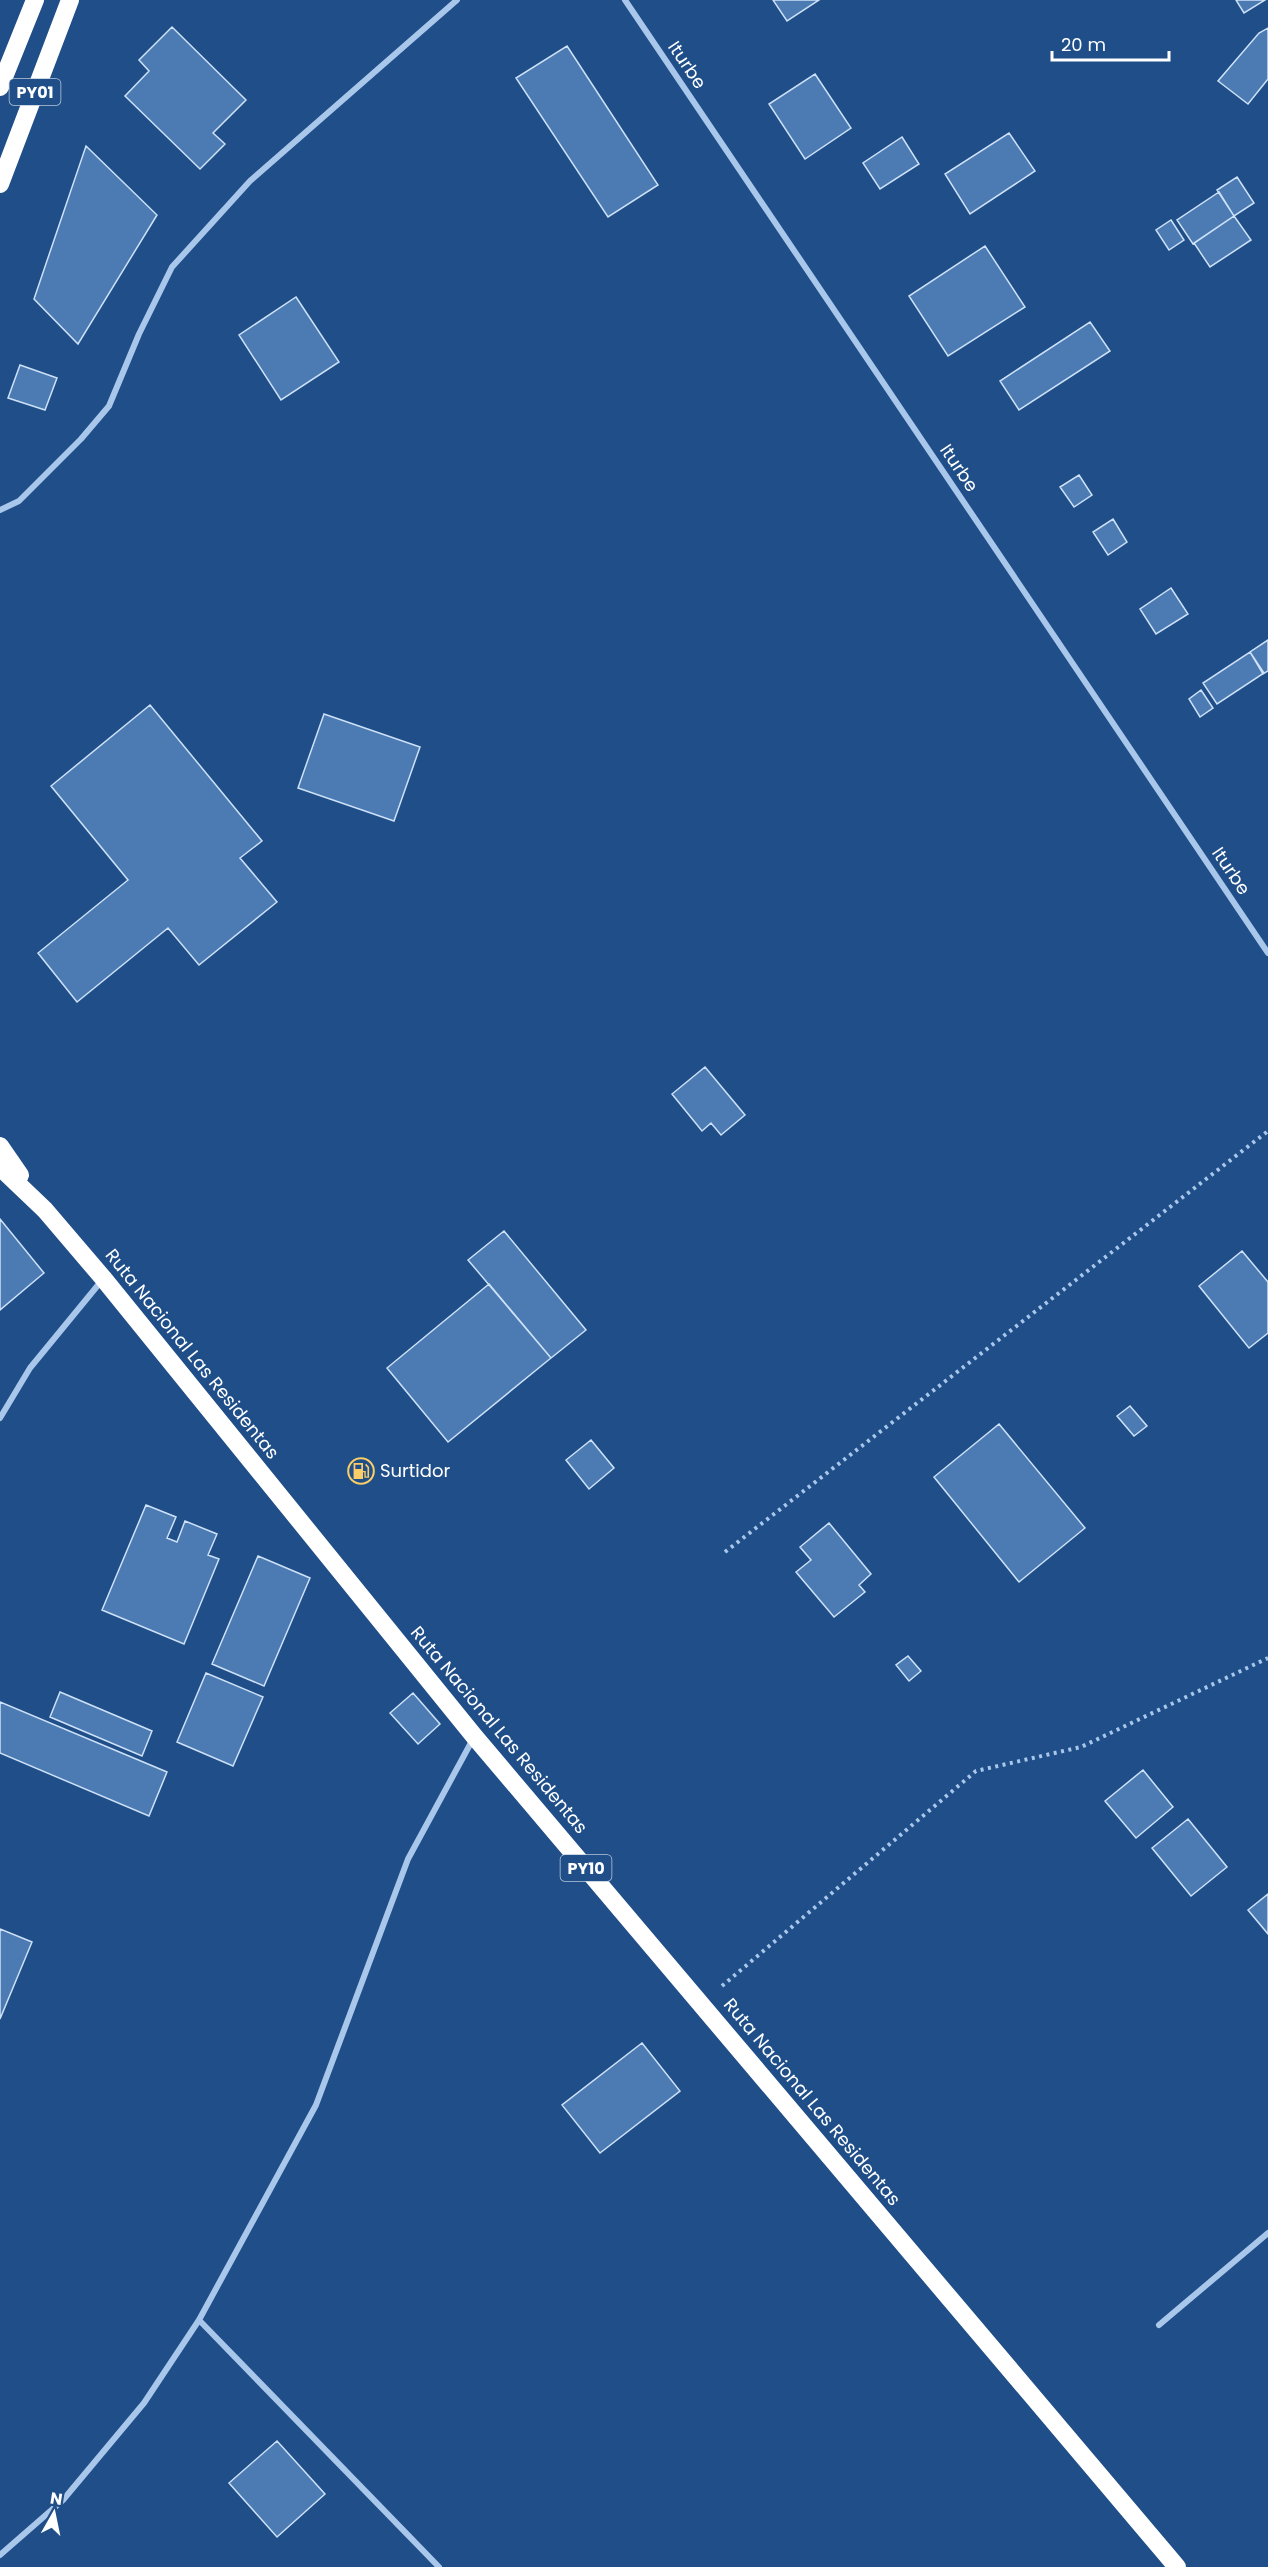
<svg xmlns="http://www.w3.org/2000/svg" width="1268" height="2567" font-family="Poppins,sans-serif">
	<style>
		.building { fill: #4b7bb2; stroke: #cde1f8; stroke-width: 1.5 }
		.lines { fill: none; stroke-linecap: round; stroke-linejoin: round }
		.path { stroke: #a9c7eb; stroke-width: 4; stroke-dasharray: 3 4.5; stroke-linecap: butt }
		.street { stroke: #a9c7eb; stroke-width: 6 }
		.highway { stroke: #fff; stroke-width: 18 }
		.labels { text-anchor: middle; stroke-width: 4.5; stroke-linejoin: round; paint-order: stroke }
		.shield { fill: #1f4e88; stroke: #bccadb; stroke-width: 1.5 }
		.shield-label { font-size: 16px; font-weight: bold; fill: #fff }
		.street-label { font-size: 18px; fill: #fff; stroke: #1f4e88 }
		.poi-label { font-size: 18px; fill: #fff; stroke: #1f4e88; text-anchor: start }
	</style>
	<rect width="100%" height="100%" fill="#1f4e88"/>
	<path class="building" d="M773 0H819L787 21Z
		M1236 0H1265L1244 13Z
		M172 27 246 100 213 133 225 144 200 169 125 96 149 71 139 60Z
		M1268 28V79L1248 104 1218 81 1259 33Z
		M567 46 658 185 608 217 516 78Z
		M815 74 851 128 805 159 769 104Z
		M1009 133 1035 171 970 214 945 174Z
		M902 137 919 164 880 189 863 163Z
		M86 146 157 215 78 344 34 299Z
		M1237 177 1254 203 1234 216 1217 190Z
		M1219 192 1234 216 1193 244 1177 220Z
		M1234 216 1251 240 1210 267 1194 243Z
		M1171 220 1184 240 1169 250 1156 230Z
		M985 246 1025 307 948 356 909 296Z
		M296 297 339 362 281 400 239 335Z
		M1090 322 1110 351 1019 410 1000 381Z
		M20 365 57 378 45 410 8 398Z
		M1079 475 1092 495 1074 507 1060 487Z
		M1113 519 1127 542 1108 555 1093 532Z
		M1171 588 1188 614 1156 634 1140 609Z
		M1268 640V671L1263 674 1250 652Z
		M1250 652 1264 673 1217 704 1203 683Z
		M1201 690 1213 708 1200 717 1189 699Z
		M150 705 262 841 240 858 277 902 199 965 168 928 77 1002 38 953 128 880 51 786Z
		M324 714 420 747 394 821 298 788Z
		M705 1067 745 1115 721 1135 711 1123 702 1131 672 1094Z
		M0 1219 44 1273 0 1310Z
		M504 1231 586 1330 551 1358 468 1260Z
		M1242 1251 1268 1282V1333L1249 1348 1199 1286Z
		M489 1284 551 1358 448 1442 387 1368Z
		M1130 1406 1147 1426 1134 1436 1117 1416Z
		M999 1424 1085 1528 1019 1582 934 1477Z
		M591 1440 614 1468 589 1489 566 1460Z
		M146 1505 176 1517 167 1538 177 1542 185 1521 217 1534 208 1555 219 1559 184 1644 102 1610Z
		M829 1523 871 1574 859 1585 865 1592 834 1617 796 1572 811 1560 800 1547Z
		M258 1556 310 1578 264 1686 212 1664Z
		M908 1656 921 1671 909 1681 896 1665Z
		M206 1673 263 1697 233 1766 177 1742Z
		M60 1692 152 1731 142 1756 50 1717Z
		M413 1693 440 1724 418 1744 390 1713Z
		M0 1702 167 1772 149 1816 0 1753Z
		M1143 1770 1173 1807 1136 1838 1105 1801Z
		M1188 1819 1227 1867 1191 1896 1152 1848Z
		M1268 1894V1934L1248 1910Z
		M0 1929 32 1942 0 2019Z
		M642 2043 680 2091 600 2153 562 2105Z
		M277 2441 325 2494 277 2537 229 2483Z"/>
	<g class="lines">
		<path class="path" d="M725 1552 1268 1131
			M722 1986 976 1771 1081 1747 1268 1658"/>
		<path class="street" d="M625 0 1268 953
			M0 510 19 501 81 439 109 406 139 334 172 267 250 181 457 0
			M0 1418 30 1368 103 1279
			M199 2320 439 2567
			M1159 2325 1268 2233
			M0 2555 63 2500 144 2403 199 2320 316 2105 408 1859 473 1739"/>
		<path class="highway" d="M0 87 35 0
			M0 184 70 0
			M0 1146 20 1175
			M0 1167 45 1210 103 1278 474 1736 1177 2567"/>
	</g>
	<defs>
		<g id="fuel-ring" transform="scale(1.35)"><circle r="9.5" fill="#1f4e88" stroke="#f9cd68" stroke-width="1.5"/><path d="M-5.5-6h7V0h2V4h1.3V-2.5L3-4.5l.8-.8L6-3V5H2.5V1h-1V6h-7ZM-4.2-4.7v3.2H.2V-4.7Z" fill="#f9cd68"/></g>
	</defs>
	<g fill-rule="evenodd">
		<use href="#fuel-ring" x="361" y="1471"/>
	</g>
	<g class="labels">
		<g class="shield">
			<rect x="9.5" y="79" width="51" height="26" rx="4.5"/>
			<rect x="560.5" y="1855" width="51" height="26" rx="4.5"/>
		</g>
		<g class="shield-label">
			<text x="35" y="98">PY01</text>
			<text x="586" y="1874">PY10</text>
		</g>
		<g class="street-label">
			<text transform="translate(687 65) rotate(56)" y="6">Iturbe</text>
			<text transform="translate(959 468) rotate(56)" y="6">Iturbe</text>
			<text transform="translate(1231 871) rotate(56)" y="6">Iturbe</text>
			<text transform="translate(192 1354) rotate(51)" y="6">Ruta Nacional Las Residentas</text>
			<text transform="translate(499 1730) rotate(50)" y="6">Ruta Nacional Las Residentas</text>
			<text transform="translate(812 2102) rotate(50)" y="6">Ruta Nacional Las Residentas</text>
		</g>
		<g class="poi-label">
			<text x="380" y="1477">Surtidor</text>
		</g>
	</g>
	<g transform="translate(54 2513) rotate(9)" stroke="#1f4e88" stroke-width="4.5" paint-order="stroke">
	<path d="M0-4.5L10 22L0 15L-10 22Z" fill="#ffffff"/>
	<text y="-9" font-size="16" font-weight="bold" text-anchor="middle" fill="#ffffff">N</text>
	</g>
	<path d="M1052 51v9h117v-9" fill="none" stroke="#ffffff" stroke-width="3"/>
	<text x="1061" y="51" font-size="18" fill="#ffffff" stroke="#1f4e88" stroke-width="4.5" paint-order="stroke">20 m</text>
</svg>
